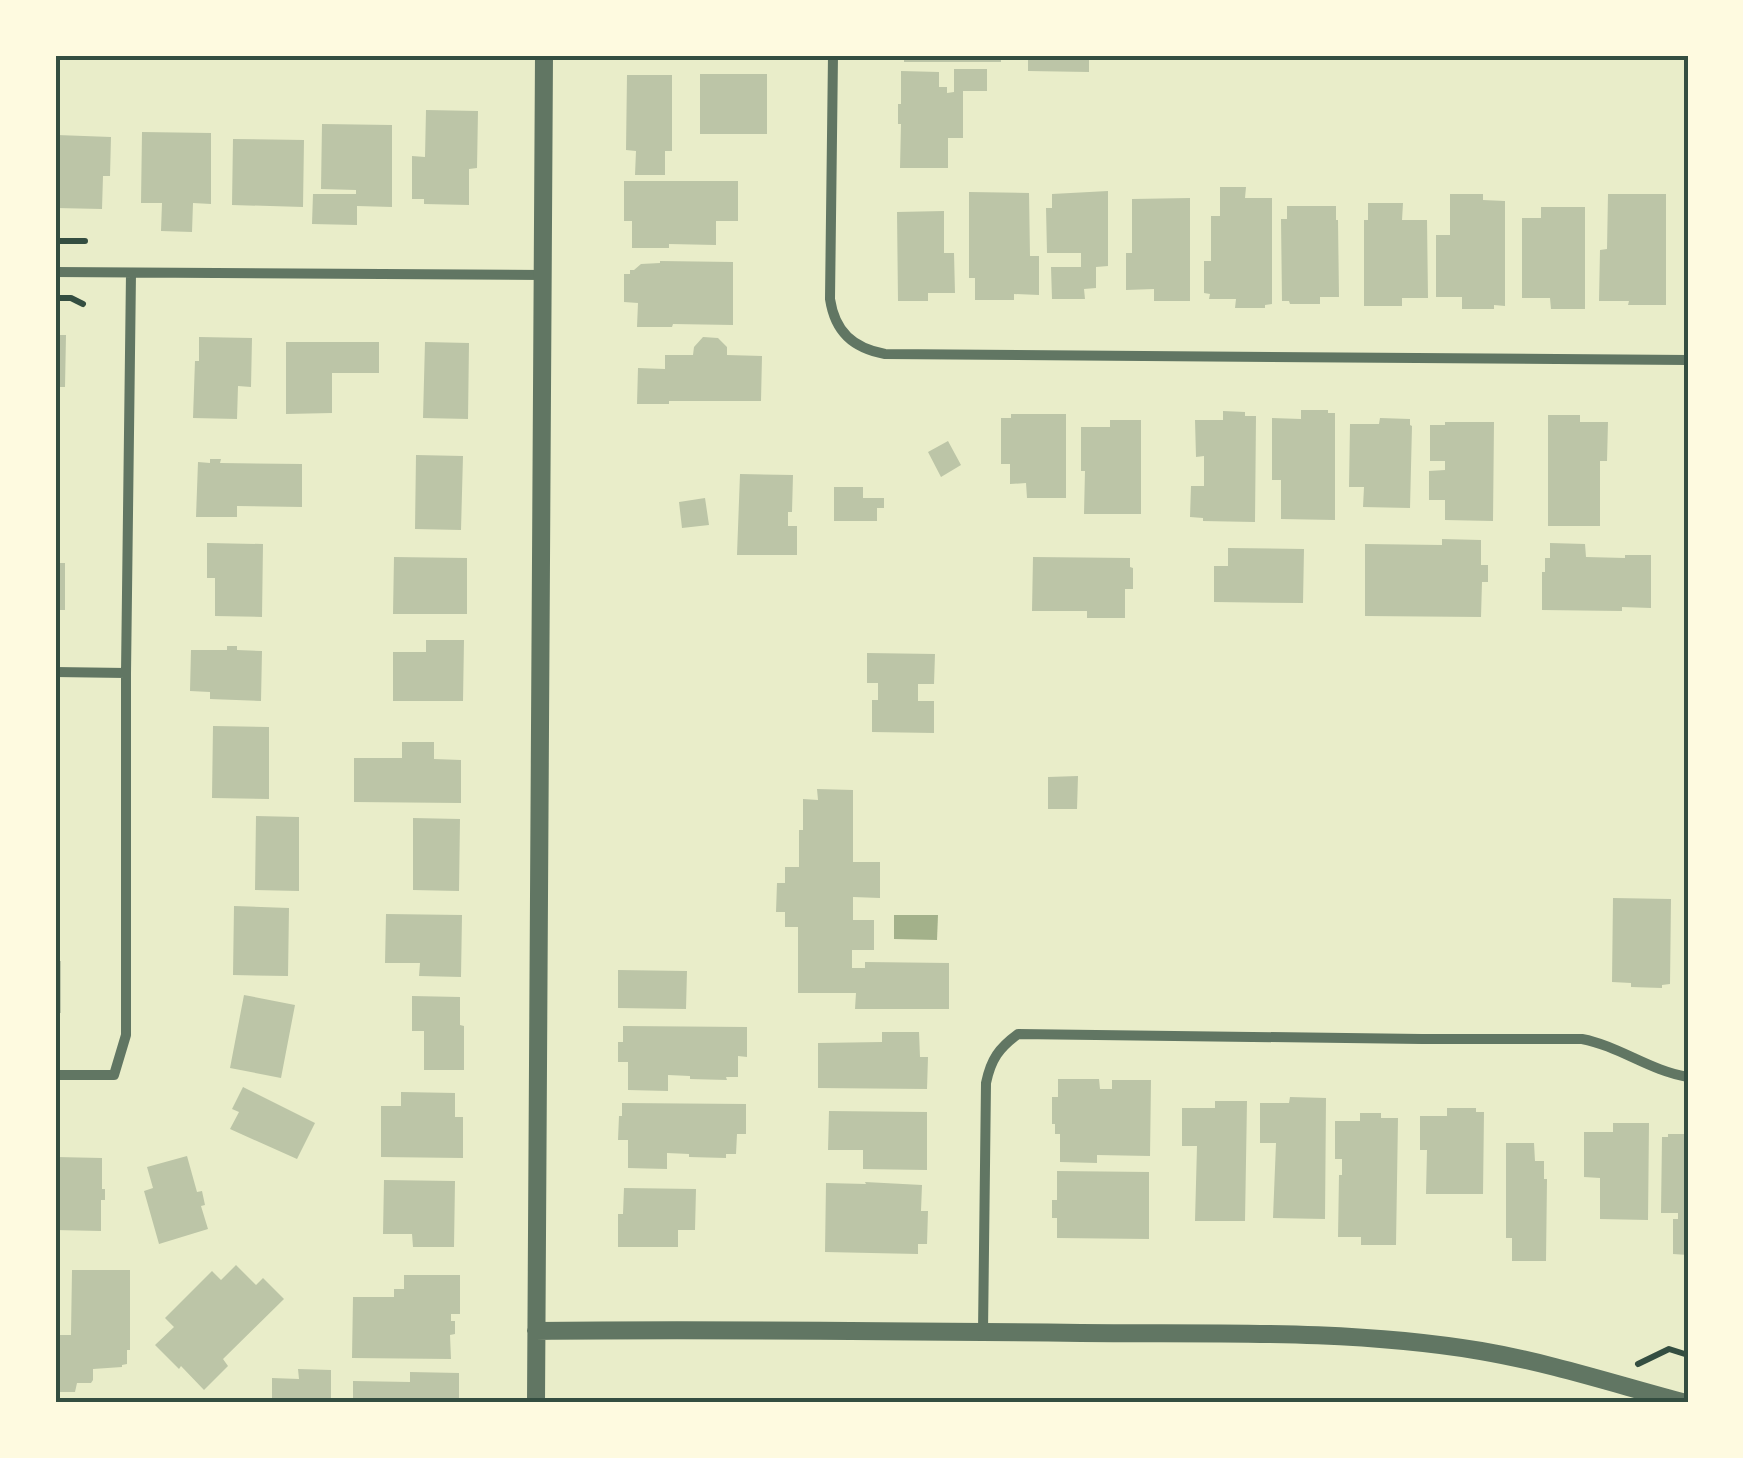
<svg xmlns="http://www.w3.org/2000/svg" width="1743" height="1458" font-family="'Times New Roman',serif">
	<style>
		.water { fill: #a3b18a }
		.building { fill: #bcc5a7 }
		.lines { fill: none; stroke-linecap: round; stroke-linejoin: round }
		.path { stroke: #344e41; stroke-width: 6 }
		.minor { stroke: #617663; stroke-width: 10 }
		.tertiary { stroke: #617663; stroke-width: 18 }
		.neatline { fill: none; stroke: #344e41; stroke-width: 4 }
	</style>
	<rect width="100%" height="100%" fill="#e9edc9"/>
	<path class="water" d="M894 915H938L937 940 894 939Z"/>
	<path class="building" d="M904 55H1001V62H904Z
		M1028 55H1089V72L1028 71Z
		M954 69H987V91H963V138H948V168H900L901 124H898V104H901V71L939 72V87H947V93L954 92Z
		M700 74H767V134H700Z
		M627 75H672V151H665V175H635L636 151 626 150Z
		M426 110 478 111 477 168 469 169V205L424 204V199H412V156L425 157Z
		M322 124 392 125V207L357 206V225L312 224 313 194H356V190L321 189Z
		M142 132 211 133V204L193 203 192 232 161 231 162 203H141Z
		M57 135 111 137 110 176H103L102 209 56 208 55 150H57Z
		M233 139 304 140 303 207 232 205Z
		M624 181H738V221H716V245L669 244V248H632V221H624Z
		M1220 187H1246L1245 198H1272V304L1265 305V308H1235L1236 299H1209L1210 294 1204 293V261H1211V216H1220Z
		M1108 191V266L1096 267V288L1084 289 1085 299H1052L1051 267H1081V253H1047L1046 208H1052V194Z
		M969 192 1029 193 1030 256H1039V295L1014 294V300H975V278H969Z
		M1450 194H1483V200L1505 201V306L1494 305V309H1462V297H1436V235H1450Z
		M1608 194H1666V305H1628L1629 301H1599L1600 250 1607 249Z
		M1190 198V301H1154V289L1126 290V253H1132V199Z
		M1368 203H1403L1402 220H1427L1428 298H1402V306H1364V220H1368Z
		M1287 206H1336V220H1338L1339 297H1320V304H1290L1289 301H1282L1281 219H1287Z
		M1541 207H1585V309H1551L1550 298H1522V218H1541Z
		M944 211V253H954L955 293H928V301H898L897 212Z
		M660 261 733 262V325L673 324 672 327H637L638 303 624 302V274H630V270H634L641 264 660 263Z
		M55 335H66L65 387H55Z
		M199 337 252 338 251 387 238 386 237 419 193 418 195 361H199Z
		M703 337 718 338 727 347V355L762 356 761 401H669V404H637L638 368 665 369V355H693L694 347Z
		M286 342H379V373H332V413L286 414Z
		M425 342 469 343 468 419 423 418Z
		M1301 410H1328V413H1335V520L1281 519V480H1272V418L1301 419Z
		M1223 411 1245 412V416H1256L1255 522 1203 521V518L1190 517 1191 486H1204V456L1196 457 1195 420H1223Z
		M1011 414H1066V498H1027L1026 483 1010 484V464H1001V418H1011Z
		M1548 415H1580V422H1608L1607 461H1600V526H1548Z
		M1380 418 1410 419V425L1412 426 1410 508 1363 507 1364 487H1349L1350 424H1379Z
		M1110 420H1141V514H1084L1085 471H1081V427H1110Z
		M1445 422H1494L1493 521 1445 520V500H1429V471L1445 470V461H1430V425H1445Z
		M55 437H60V511H55Z
		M948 441 961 465 941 477 928 452Z
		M416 455 463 456 461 530 415 529Z
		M210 459H221L220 463 302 464V507L237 506V517H196L198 462 210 463Z
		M740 474 793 475 792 512H788V526H797V555H737Z
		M834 487H863V498H884V508H877V521H834Z
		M705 498 709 525 682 528 679 502Z
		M1442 539 1481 540V565H1488V582H1482L1481 617 1365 616V544L1442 545Z
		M207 543 263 544 262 617 215 616V578H207Z
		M1550 543 1585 544 1586 557 1625 558V555H1651V608L1622 607V611L1542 610V572H1545V558H1550Z
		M1228 548 1304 549 1303 603 1214 602V566H1228Z
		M394 557 467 558V614H393Z
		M1033 557 1130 558V567L1133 568V589H1125V618H1087V611H1032Z
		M55 563H65V610H55Z
		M426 640H464L463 701H393V652H426Z
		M227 646H237V650L262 651 261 701 210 699V692L190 691 191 650H227Z
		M867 653 935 654 934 684H918V701H934V733L872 732V700H878V683H867Z
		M213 726 269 727V799L212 798Z
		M402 742H434V759L461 760V803L354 802V758H402Z
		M1078 776 1077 809H1048V777Z
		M817 789 853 790V862H880V898L853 897V920H874V950H852V968H865V962L949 963V1009H855L856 993H798V927H785V912H776L777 883H785V867H799V830H803V799L818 800Z
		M256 816 299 817V891L255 890Z
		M413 818 460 819 459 891 413 890Z
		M1613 898 1671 899 1670 984 1662 985V988L1631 987V983L1612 982Z
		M234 906 289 908 288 976 233 975Z
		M386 914 462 915 461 977 419 976 420 963H385Z
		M55 961H61V1013H55Z
		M618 970 687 971 686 1009 618 1008Z
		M244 995 295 1005 281 1078 230 1068Z
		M412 996 460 997V1025L464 1026V1070H424V1031H412Z
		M623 1026 747 1027V1057L738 1056V1077H726L727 1080 690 1079V1076L668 1075V1091L628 1090V1062H618V1042H623Z
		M882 1032H919L920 1057H928L927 1089 818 1088V1043L882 1042Z
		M1058 1079H1099L1100 1089H1112V1080H1151L1150 1156 1097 1155V1163L1060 1162V1134H1055V1124H1052V1097H1058Z
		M243 1087 315 1123 297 1159 230 1129 239 1112 232 1109Z
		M401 1092 455 1093V1117H463V1158L381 1157V1106H401Z
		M1290 1097 1326 1098 1325 1219 1273 1218 1276 1143H1260V1103H1289Z
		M1215 1101H1247L1245 1221H1195L1197 1146H1182V1108H1215Z
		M622 1103 746 1104V1134H737L736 1154H726V1158L689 1157V1154L667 1153V1169L628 1168V1140H618L619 1116H622Z
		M1447 1108H1476V1112H1484L1483 1194H1426L1427 1150H1420V1116H1447Z
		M829 1111 927 1112V1170L863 1169V1150H828Z
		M1360 1113H1381V1118H1398L1396 1245H1361V1237H1338L1339 1175H1342V1159H1335V1121H1360Z
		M1613 1123H1649L1648 1220 1600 1219V1178L1584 1177V1132H1613Z
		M1668 1134H1688V1255L1673 1254V1219H1678V1213H1661L1662 1137H1668Z
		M1506 1143H1534L1535 1161H1544V1179H1547L1546 1261H1512V1238H1506Z
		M187 1156 197 1192 202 1191 205 1205 201 1206 208 1229 159 1244 144 1191 153 1188 147 1167Z
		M56 1157 102 1158V1189H105V1200H101V1231L55 1230Z
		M1057 1171 1149 1172V1239L1057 1238V1218H1052V1200H1057Z
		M384 1180 455 1181 454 1247H413L412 1234H383Z
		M865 1182 922 1185 921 1211H928L927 1244H918V1254L825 1252 826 1183 866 1184Z
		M624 1188 696 1189 695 1230H678V1247H618V1214H623Z
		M236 1265 256 1285 263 1278 284 1299 223 1359 228 1366 204 1390 181 1366 179 1369 155 1345 174 1327 165 1318 212 1271 221 1280Z
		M72 1270H130V1350H127V1364L122 1365V1367L93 1369V1380L91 1383H77L75 1392H55V1335H71Z
		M404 1275H460V1314H451V1321H455V1334L450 1335 451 1359 352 1358 353 1297H394V1289H404Z
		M298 1369 331 1370V1403H272V1378L299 1379Z
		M410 1372 459 1373V1403H353V1381L410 1382Z"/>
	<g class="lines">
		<path class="path" d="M55 241H85
			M55 298H71L83 304
			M1638 1364 1669 1349 1688 1355"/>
		<path class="minor" d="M833 55 830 299C835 332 853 348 885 354L1688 360
			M55 272 543 275
			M55 672 126 673
			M55 1075H114L126 1035V673L131 273
			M983 1332 986 1083C991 1059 999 1048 1018 1034L1422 1039H1582C1619 1046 1650 1071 1688 1077"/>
		<path class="tertiary" d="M536 1331C717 1329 899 1331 1081 1333 1214 1334 1349 1329 1481 1351 1551 1363 1618 1385 1686 1403
			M536 1403 544 55"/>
	</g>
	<rect width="1743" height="1458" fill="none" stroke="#fefae0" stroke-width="115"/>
	<rect x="58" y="58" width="1628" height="1342" class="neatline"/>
</svg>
